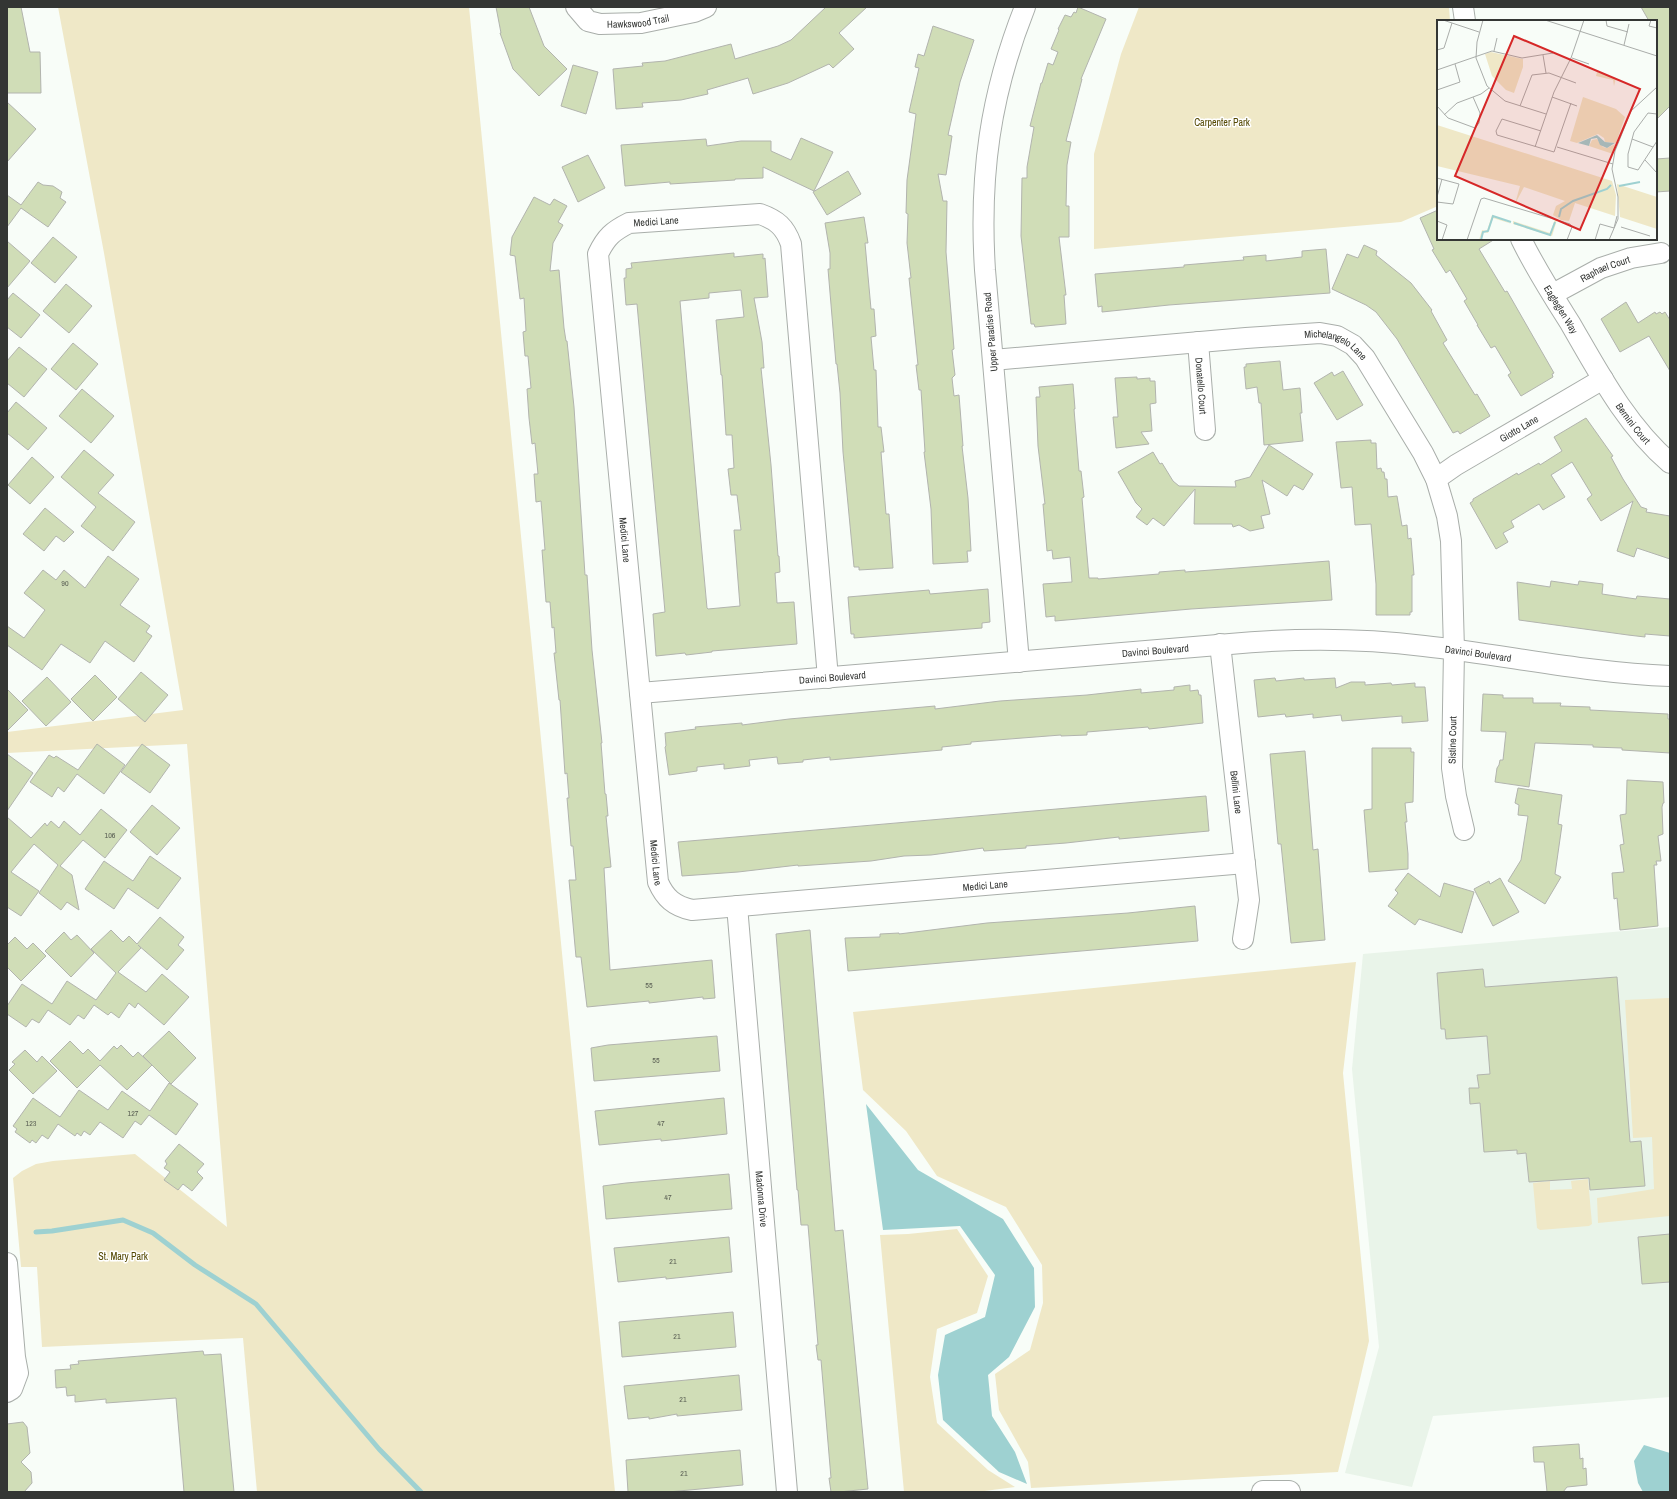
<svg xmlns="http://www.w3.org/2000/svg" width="1677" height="1499" font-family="'Archivo Narrow',sans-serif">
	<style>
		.built { fill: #e9f4e9 }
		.green { fill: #efe8c7 }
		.water { fill: #9ed1d1 }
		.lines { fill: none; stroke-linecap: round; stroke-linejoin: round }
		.stream { stroke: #9ed1d1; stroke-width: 5 }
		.building { fill: #d0ddb7; stroke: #b2b4ae; fill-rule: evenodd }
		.minor-casing { stroke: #a9aeaa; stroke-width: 22 }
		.tertiary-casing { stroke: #a9aeaa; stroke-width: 24 }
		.minor { stroke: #fff; stroke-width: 20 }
		.tertiary { stroke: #fff; stroke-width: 22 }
		.labels { text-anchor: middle; stroke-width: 3; stroke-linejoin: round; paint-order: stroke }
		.number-label { font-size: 8px; fill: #5b6055 }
		.street-label { font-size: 10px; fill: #343634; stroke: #fff }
		.park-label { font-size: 10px; fill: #534700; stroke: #fff }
		.inset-river { fill: none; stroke: #9ed1d1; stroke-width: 2 }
		.inset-road { fill: none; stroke: #aaadaa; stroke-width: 1 }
		.view { fill: #d62828; fill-opacity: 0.15; stroke: #d62828; stroke-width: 2 }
		.inset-edge { fill: none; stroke: #343634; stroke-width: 2 }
	</style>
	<rect width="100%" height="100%" fill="#f8fdf8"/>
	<path class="built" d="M1670 927V1397L1433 1416 1412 1487 1345 1473 1379 1347 1352 1069 1363 954Z"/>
	<path class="green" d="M58 7H469L615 1492H257L243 1338 42 1347 37 1267H21L13 1178 22 1171 36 1164 53 1161 135 1154 227 1227 187 744 7 753V732L183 710 104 253Z
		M1139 7H1449L1450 21H1438V206L1401 222 1094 249V154L1121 54Z
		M1356 962 1343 1073 1369 1341 1338 1472 1031 1488 1028 1462 999 1410 995 1374 1030 1350 1043 1303 1042 1265 1006 1207 937 1176 906 1131 863 1090 853 1012Z
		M1669 998 1670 1015V1216L1598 1223 1597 1198 1654 1189 1652 1137 1633 1138 1625 1000Z
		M1588 1179 1592 1224 1589 1226 1540 1230 1537 1228 1533 1183 1550 1181V1190L1572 1189 1571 1181Z
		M957 1229 988 1276 977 1313 937 1329 930 1377 937 1423 988 1470 1015 1487 977 1492H904L880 1235 908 1234Z"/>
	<path class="water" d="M866 1104 918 1170 1003 1219 1034 1268 1035 1307 1009 1357 988 1375 992 1416 1015 1452 1027 1484 999 1472 943 1420 938 1375 945 1335 985 1317 995 1275 960 1226 883 1230Z
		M1644 1445 1670 1453V1492H1643L1638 1483 1634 1461Z"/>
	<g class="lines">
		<path class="stream" d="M36 1232 52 1231 123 1220 153 1233 195 1265 256 1304 379 1449 421 1492"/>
	</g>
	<path class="building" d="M7 7H21L30 52H40L41 93H7Z
		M496 7H529L544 46 567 69 539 96 513 69 500 33H501Z
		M826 7H867L839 33 854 49 833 68 829 64 788 83 753 94 748 78 707 90 708 94 681 100 642 103 643 107 616 109 613 69 643 66 642 63 665 61 731 44 735 59 778 46 791 40Z
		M1078 7 1106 19 1081 79H1082L1066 141 1071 142 1067 165 1066 206H1069V237H1059L1066 295H1064L1066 324 1035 327 1034 324H1031L1021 236 1022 178H1027V167L1034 127 1030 126 1041 83H1042L1048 63 1053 65 1058 52 1051 49 1059 30 1058 29 1065 15 1071 17 1074 12 1076 13Z
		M1641 7H1670V106L1656 120V21H1649Z
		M933 26 974 40 960 82 948 135 952 136 946 175 938 174 943 201H947L946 252 954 349 952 350 955 375 952 378 954 396 959 395 963 446H962L968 498 971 551H967L968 562 933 564 931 509 924 452H925L921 390H919L916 365H918L909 278H911L907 243 908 214 906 213 907 180 916 114 909 112 919 68 915 67 918 54 924 56Z
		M573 65 598 72 586 114 561 106Z
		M7 102 36 129 7 162Z
		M801 138 833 152 814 191 763 167V178L735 179V180L670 184V182L625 186 621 145 706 139 707 146 741 141H771V151L791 160Z
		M588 155 605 188 578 202 562 167Z
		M1670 158V191L1656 192V159Z
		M848 171 861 194 827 215 813 192Z
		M38 182 43 185 53 186 62 192 60 198 66 202 48 227 21 208 7 227V195L21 205Z
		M534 197 550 205 554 199 567 206 558 222 563 225 553 243 550 271 559 270 564 328 566 341H567L574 407 585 575H587L592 650 602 743H601L605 794H606L608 816H606L611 867 604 868 610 970 712 960 715 998 703 999V997L649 1003V1001L587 1007 581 957H576L569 880H576L573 846H571L567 798H569L567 773 565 774 560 700H559L554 653H556L554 627 552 628 550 602H546L542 550H545L541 501 536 502 534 474H538L535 443 532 444 529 418 527 389 531 388 528 356H525L523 332 526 331 524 298 520 299 515 256 510 255 512 237Z
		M1438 210V239H1495L1479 249 1505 292 1507 291 1554 373 1552 374 1553 377 1521 396 1508 375 1511 373 1495 346 1491 348 1477 325H1478L1464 301 1467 299 1450 270 1446 273 1432 250 1434 249 1420 218Z
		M864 217 868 243H865L871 309H874L876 336 871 337 874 370H876L878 427H881L884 452H881L886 514H889L893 568 859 570V567H854L843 452 840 393 837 364H836L828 269H830V253L825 223Z
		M53 237 77 257 55 283 31 263Z
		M7 241 30 261 7 288Z
		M1364 245 1377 251 1376 255 1411 283 1432 310 1431 311 1447 340 1443 343 1475 395 1477 394 1490 416 1460 434 1458 431 1453 433 1397 339 1376 312 1366 305 1332 289 1347 254 1358 258Z
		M1326 249 1330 293 1169 305 1102 312V306L1098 307 1095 274 1184 267V265L1244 260 1243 257 1266 255V261L1302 257V251Z
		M734 253V257L763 254V259L765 258 768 297 754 298 762 342 764 368H761L771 465 778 556H779L780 572 775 573 777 603 794 602 797 644 712 651V652L686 655 685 653 656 656 653 614 665 612 637 304 626 305 624 278H626V269L632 268 631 263ZM741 290 744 317 716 320 721 375H722L726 435H732L734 468 728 469 731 495H737L741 530H734L740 606 708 609 707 608 697 498 680 301 709 298V293Z
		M66 284 92 306 69 333 43 311Z
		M13 293 40 315 21 338 7 327V300Z
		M1626 302 1638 323 1655 312 1656 314 1660 312 1662 314 1665 312 1670 320V371L1649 336 1620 352 1601 319Z
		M73 343 98 364 76 390 51 369Z
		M19 347 47 369 24 397 7 383V361Z
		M1280 361 1283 390 1300 388 1302 413H1300L1303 441 1264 445 1261 403H1259L1257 387 1246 389 1244 367H1246V364Z
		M1343 371 1363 405 1337 420 1314 383 1332 372 1334 376Z
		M1137 377V379L1150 378V381H1155L1156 403 1150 404 1152 431 1141 432 1149 444 1116 448 1113 417H1118L1115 378Z
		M1073 384 1075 409H1074L1079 471H1081L1084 497 1082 498 1089 578H1098V579L1159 574V572L1185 570V572L1329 561 1332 600 1191 609 1055 621V616L1046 617 1043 584 1072 582 1070 557 1053 559 1052 550 1047 551 1043 504H1045L1038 446 1036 397H1040L1039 387Z
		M82 389 114 416 91 443 59 416Z
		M16 402 47 428 28 450 7 433V413Z
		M1586 418 1613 456 1611 457 1623 479 1641 507 1647 509 1646 512 1670 516V559L1637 548 1634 557 1617 551 1633 501 1601 521 1587 499 1592 495 1572 462 1551 475 1565 497 1543 510 1539 504 1511 521 1514 527 1503 533 1508 542 1496 549 1470 503 1473 501V499L1517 473 1518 475 1539 463 1540 465 1562 451 1554 437Z
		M1371 440V443H1376L1377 469 1381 468 1382 472H1384L1385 479H1387L1388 497 1397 496 1402 526 1407 525 1408 539 1411 538 1414 575H1412V612H1410V615H1376V584L1371 524 1355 525 1352 487 1341 488 1336 442Z
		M1269 445 1313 474 1303 490 1294 485 1287 496 1262 480 1270 514 1261 516 1264 528 1250 531 1239 525 1233 527 1232 524H1194L1195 489 1164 526 1153 518 1147 525 1136 517 1142 509 1136 503 1118 472 1153 452 1160 464 1162 463 1173 481 1179 486 1236 487 1235 481 1250 477Z
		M84 450 114 475 98 493 135 522 113 551 81 526 96 507 61 477Z
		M32 457 54 477 30 504 8 485Z
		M45 508 74 532 64 542 56 536 44 551 23 534Z
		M108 556 139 579 120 605 150 626 146 632 152 636 134 662 105 641 90 663 61 644 42 670 7 645V626L24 638 45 610 24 593 43 570 56 580 64 570 85 588Z
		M1551 581 1578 585 1579 581 1603 584 1602 594 1636 599 1637 596 1670 599V636L1645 634V637L1628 635 1519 620 1517 582 1550 587Z
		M988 589 990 622 982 623V628L854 638V634H851L848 597 929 590 930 594Z
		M141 672 168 695 145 722 118 699Z
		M95 675 117 697 93 721 71 699Z
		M47 677 71 702 46 726 22 701Z
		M1275 678 1276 681 1304 678V680L1335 678 1336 688 1351 682H1365V685L1391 683 1392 685 1415 683V687H1425L1428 721 1402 723V716L1342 721 1341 715 1313 718V714L1286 717 1285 714 1258 717 1254 680Z
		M1190 685V691L1198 690 1199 695H1201L1203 723 1149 729 1148 727 1087 732V735L1061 736V735L971 742V744L942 747V750L830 760V757L803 760V762L778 764 777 757 749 760 750 766 724 769V764L697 767V771L669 775 665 747 666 746 665 733 696 729 695 727 742 723V725L789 719 935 706V709L1000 701 1087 695 1141 689V693L1174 690V687Z
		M7 689 28 710 7 731Z
		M1483 694 1503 695V698H1533V703H1561L1560 706 1590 707V710L1668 714V719H1670V753L1622 750V748L1593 747V745L1535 743 1529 787 1495 782 1497 768 1499 765 1500 760H1503L1506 732 1481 731Z
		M97 744 125 765 104 794 77 774 64 792 58 787 52 797 30 782 49 755 54 758 56 756 78 770Z
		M142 744 170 765 150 793 121 772Z
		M1372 748H1411V752H1414L1413 802 1405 803 1407 822H1405L1408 854V869L1369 872 1364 810 1372 809Z
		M1305 751 1313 850 1318 849 1325 940 1291 943 1281 844H1278L1270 754Z
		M7 754 33 773 7 811Z
		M1627 780 1663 782 1664 803H1663L1662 807 1663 834 1658 836 1661 861H1656L1657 865H1654L1658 926 1620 930 1617 898 1614 899 1612 873 1624 872 1620 845 1624 844 1620 815 1626 814Z
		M1518 788 1562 795 1558 824 1562 825 1555 874 1561 877 1545 904 1508 881 1521 860 1528 816 1518 815 1519 805 1515 803Z
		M1206 796 1209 831 1119 839V837L1066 843 1026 846V848L984 851 983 848 931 855 904 856 871 861 798 866V865L738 872 682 876 678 842Z
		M152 805 180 828 157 855 130 832Z
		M101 809 127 830 105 858 83 840 60 866 72 875 79 910 67 902 61 910 39 893 58 865 34 844 11 872 39 891 21 916 7 907V817L31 838 45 823 47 826 51 821 59 828 64 821 80 835Z
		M150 856 181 878 158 909 128 888 114 909 85 889 104 861 133 881Z
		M1408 873 1440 897 1444 883 1474 892 1462 933 1419 919 1415 925 1388 906 1398 893 1395 890Z
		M1500 878 1519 912 1493 926 1474 889 1489 881 1490 884Z
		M1195 906 1198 941 848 971 845 938 880 937V934L899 933V934L987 923 1128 913Z
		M160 917 184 937 178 945 184 950 167 970 138 945 141 948 118 972 146 992 162 974 189 997 164 1025 138 1003 135 1008 129 1003 119 1018 111 1012 108 1015 94 1005 84 1019 78 1015 70 1025 48 1010 39 1023 32 1019 26 1027 7 1014V1006L22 984 52 1004 67 981 96 1000 116 973 91 949 111 930 123 942 129 936 137 944Z
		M810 930 835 1231 843 1230 868 1489 839 1492H831L829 1478H831L821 1360H818L816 1345H818L808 1225H801L798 1190H797L776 934Z
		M64 932 71 940 77 935 94 953 71 977 45 951Z
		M15 937 27 949 33 943 46 956 21 981 7 967V945Z
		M1483 969 1485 987 1617 977 1630 1142 1641 1141 1645 1186 1590 1190 1589 1178 1529 1182 1526 1153 1517 1154V1150L1484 1152 1480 1103 1470 1104 1469 1088H1479L1477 1075 1490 1074 1487 1036 1446 1039 1445 1029H1441L1437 973Z
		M169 1031 196 1058 171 1084 143 1056Z
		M717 1036 720 1071 594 1081 591 1048 608 1045Z
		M70 1041 83 1054 88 1049 100 1061 114 1046 117 1049 121 1045 133 1057 138 1052 152 1065 127 1090 100 1065 77 1088 50 1061Z
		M25 1050 37 1062 42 1056 57 1071 33 1094 9 1070 15 1064 12 1062Z
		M169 1083 198 1104 176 1135 149 1115 141 1125 135 1121 123 1138 100 1122 90 1135 84 1131 81 1136 77 1133 75 1136 58 1124 48 1139 42 1135 36 1143 32 1140 30 1143 15 1132 17 1129 13 1126 33 1098 60 1117 79 1090 108 1110 122 1091 150 1111Z
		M724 1098 727 1134 661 1141V1139L599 1145 595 1111Z
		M179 1144 204 1164 197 1172 203 1178 192 1191 183 1184 178 1190 164 1180 170 1172 164 1168 167 1164 165 1161Z
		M729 1174 732 1209 606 1219 603 1186 626 1183Z
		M1670 1234V1282L1642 1284 1638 1237Z
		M729 1237 732 1272 666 1279V1277L618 1282 614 1248Z
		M733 1312 736 1347 622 1357 619 1322Z
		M203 1351 204 1355 221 1354 234 1492H184L176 1398 106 1403V1399L75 1402V1395L67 1396 66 1387 56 1388 55 1370 71 1369 70 1365 79 1364 78 1361Z
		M739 1375 742 1410 677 1416V1414L649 1419V1417L628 1419 624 1386Z
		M23 1422 27 1427 30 1453 21 1462 31 1472 32 1483 24 1492H7V1424Z
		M1579 1444 1580 1459 1583 1458V1469L1586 1468 1587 1485 1567 1487 1563 1492H1547L1544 1462H1534L1533 1447Z
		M740 1450 743 1485 668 1492H628L626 1460Z"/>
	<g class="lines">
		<g class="minor-casing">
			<g id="minor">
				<path id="s1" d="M576 7 588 21 600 24 641 23 694 12 706 7"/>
				<path d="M1463 7 1465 21"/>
				<path id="s2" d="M1521 239C1535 268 1553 296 1570 323 1599 373 1626 425 1670 463"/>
				<path id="s3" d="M1553 294 1601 268 1631 258 1661 253"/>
				<path id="s4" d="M1198 342 1205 430"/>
				<path id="s5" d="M993 360 1246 338 1320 333 1337 336 1353 345 1365 358 1423 453 1436 479 1447 516 1451 541 1454 650 1452 768 1456 796 1464 830"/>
				<path id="s6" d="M1436 479 1456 465 1603 379"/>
				<path id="s7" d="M1220 644 1249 900 1243 939"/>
				<path d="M1019 662 985 270C979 176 990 95 1025 7"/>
				<path id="s8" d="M828 678 791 244C785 227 777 220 760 214L629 223C613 231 606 237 598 254L658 882C665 898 674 906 692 910L1245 863"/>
				<path id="s9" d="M640 693 1230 644C1295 638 1360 638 1424 646 1506 655 1587 673 1670 676"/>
				<path id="s10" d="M737 906 787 1492"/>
				<path d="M7 1263 15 1357 18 1373 12 1389 7 1392"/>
			</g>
		</g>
		<g class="tertiary-casing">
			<path id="tertiary" d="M1263 1492H1289"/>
		</g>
		<use href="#minor" class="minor"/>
		<use href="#tertiary" class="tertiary"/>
	</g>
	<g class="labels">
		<g class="number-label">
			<text x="65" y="586">90</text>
			<text x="110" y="838">106</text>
			<text x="649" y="988">55</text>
			<text x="656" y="1063">55</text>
			<text x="133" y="1116">127</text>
			<text x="31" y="1126">123</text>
			<text x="661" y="1126">47</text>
			<text x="668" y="1200">47</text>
			<text x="673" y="1264">21</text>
			<text x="677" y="1339">21</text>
			<text x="683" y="1402">21</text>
			<text x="684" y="1476">21</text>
		</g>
		<g class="street-label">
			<text dy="4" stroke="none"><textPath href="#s1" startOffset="69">Hawkswood Trail</textPath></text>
			<text transform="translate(656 221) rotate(-4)" y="4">Medici Lane</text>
			<text dy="4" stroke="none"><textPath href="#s3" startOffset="58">Raphael Court</textPath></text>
			<text dy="4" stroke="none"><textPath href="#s2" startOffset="81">Eagleglen Way</textPath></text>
			<text transform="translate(990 332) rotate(-95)" y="4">Upper Paradise Road</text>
			<text dy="4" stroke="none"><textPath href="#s5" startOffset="347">Michelangelo Lane</textPath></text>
			<text dy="4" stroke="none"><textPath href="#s4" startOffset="44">Donatello Court</textPath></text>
			<text dy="4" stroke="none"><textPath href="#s2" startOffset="216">Bernini Court</textPath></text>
			<text dy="4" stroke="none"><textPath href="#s6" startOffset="97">Giotto Lane</textPath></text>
			<text dy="4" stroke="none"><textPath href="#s8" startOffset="944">Medici Lane</textPath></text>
			<text dy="4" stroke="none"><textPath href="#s9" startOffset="517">Davinci Boulevard</textPath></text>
			<text dy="4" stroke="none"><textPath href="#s9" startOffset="841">Davinci Boulevard</textPath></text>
			<text dy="4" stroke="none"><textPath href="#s9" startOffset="193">Davinci Boulevard</textPath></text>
			<text transform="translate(1452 740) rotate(-89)" y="4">Sistine Court</text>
			<text dy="4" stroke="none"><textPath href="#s7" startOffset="149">Bellini Lane</textPath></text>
			<text dy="4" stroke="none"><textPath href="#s8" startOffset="1268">Medici Lane</textPath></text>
			<text dy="4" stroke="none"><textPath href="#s8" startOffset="1628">Medici Lane</textPath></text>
			<text dy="4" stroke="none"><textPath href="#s10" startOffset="294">Madonna Drive</textPath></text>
		</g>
		<g class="park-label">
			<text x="1222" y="126">Carpenter Park</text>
			<text x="123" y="1260">St. Mary Park</text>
		</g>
	</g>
	<g transform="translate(1437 20)">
		<rect width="220" height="220" fill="#f8fdf8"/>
		<path d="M54 32 86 39V47L77 73 69 70 55 56 48 34ZM160 52 179 58 177 66 176 60 159 56ZM146 77 179 89 188 97 179 123 168 122 167 118 161 114 140 123 133 121ZM0 105 175 161 179 175 178 196 138 183 132 201 124 200 116 195 119 186 128 181 87 167 78 184 83 166 0 146ZM160 119 166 127 170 128 178 124 176 134 152 126 155 120ZM180 164 220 177V209L183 197ZM55 195 75 204 56 198 51 213 47 212 42 220 45 210 50 211ZM118 199 120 200 115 216 76 204V201L113 213Z" fill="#efe8c7"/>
		<path d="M160 115 168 122 178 123 170 128 163 125 160 118 154 119 152 126 141 123Z" fill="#9ed1d1"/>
		<path class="inset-river" d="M182 166 203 162M122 197 124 189 136 181 170 169 174 165M77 203 113 215 118 202M44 220 46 212 51 211 56 196 74 202"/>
		<path class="inset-road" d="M6 0 42 12M46 0 40 22 39 38 50 66 68 81 109 94M108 0 220 36M169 0 170 6 191 12M214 0 212 6 220 8M187 25 192 4M0 30 7 28 15 3M57 31 60 18M106 35 109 53M135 38 152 44M0 50 55 31 85 38 116 33M0 70 23 62 18 44M115 77 140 86M0 86 11 98 38 108 42 103 43 93 36 77M83 86 95 55 112 53 139 63M220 94 211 93 197 112 191 134V147L201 150 220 121M7 95 20 83 44 74 52 68M104 111 65 99 59 111 60 115 117 132 134 83M195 119 216 127M98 127 117 72 134 38 147 0M120 127 176 144M208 140 220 153M0 158 22 164 16 184 0 182M0 177 5 159M0 201 10 205 5 220M184 207 213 216M177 208 180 196M30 220 44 179 47 178 133 204 135 207 130 220M158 220 163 204 177 208M172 220 181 199V177L175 149 178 131 194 91 220 67"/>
		<path class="view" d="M77 16 203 69 143 210 18 156Z"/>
		<rect width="220" height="220" class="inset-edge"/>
	</g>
	<rect width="1677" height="1499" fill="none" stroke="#343634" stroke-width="16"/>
</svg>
